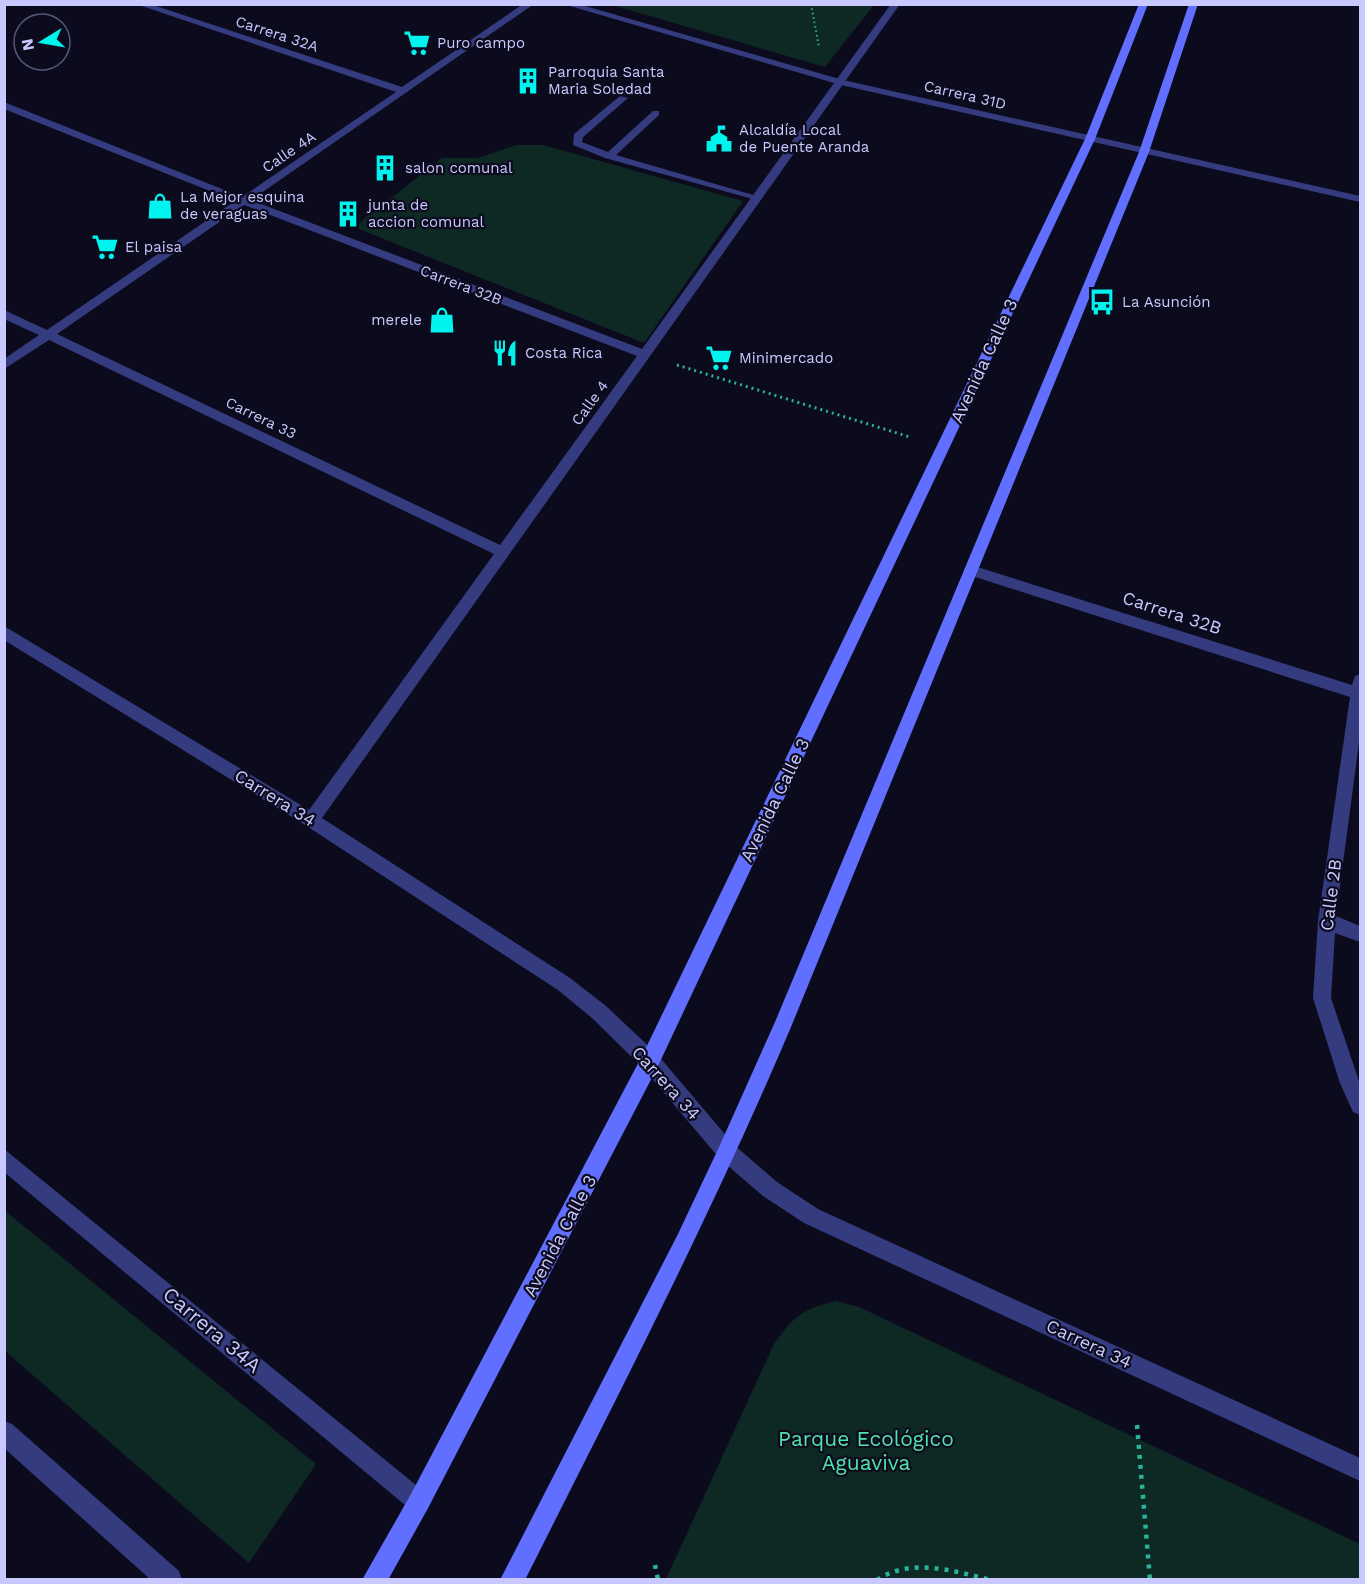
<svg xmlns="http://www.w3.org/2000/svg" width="1365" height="1584" font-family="'Work Sans',sans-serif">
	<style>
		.green { fill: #0e2824 }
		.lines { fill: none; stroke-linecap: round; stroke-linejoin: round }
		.path-far2 { stroke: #28b39a; stroke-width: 2; stroke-dasharray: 1.5 3; stroke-linecap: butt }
		.path-far1 { stroke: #28b39a; stroke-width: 3; stroke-dasharray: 2 4; stroke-linecap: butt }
		.path { stroke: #28b39a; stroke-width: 4.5; stroke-dasharray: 4 6; stroke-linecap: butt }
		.service { fill: #343b7f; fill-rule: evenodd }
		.minor { fill: #343b7f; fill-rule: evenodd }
		.tertiary { fill: #343b7f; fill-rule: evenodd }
		.secondary { fill: #606fff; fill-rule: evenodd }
		.labels { text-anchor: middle; stroke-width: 4.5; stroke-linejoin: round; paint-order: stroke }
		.far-street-label { font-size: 15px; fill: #c9c9ff; stroke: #0c0b1e }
		.far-poi-label { font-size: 15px; fill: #c9c9ff; stroke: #0c0b1e; text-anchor: start }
		.street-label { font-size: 18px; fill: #c9c9ff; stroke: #0c0b1e }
		.near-street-label { font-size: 21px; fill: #c9c9ff; stroke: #0c0b1e }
		.near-park-label { font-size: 21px; fill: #51e3ac; stroke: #0c0b1e }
	</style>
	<rect width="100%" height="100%" fill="#0c0b1e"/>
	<path class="green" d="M612 5 874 4V5L825 67Z
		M516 145H543L743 201 644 343 354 227 442 158H478Z
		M4 1210 316 1464 249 1563 5 1351Z
		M836 1301 859 1307 1360 1544V1579H666L774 1344C794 1316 802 1309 836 1301Z"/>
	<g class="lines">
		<path class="path-far2" d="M811 4 819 47"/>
		<path class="path-far1" d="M677 365 910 437"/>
		<path class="path" d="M1137 1425 1150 1580
			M655 1565 658 1580
			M877 1580C912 1557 953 1571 991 1580"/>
		<path class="service" d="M620 96 628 98 583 137 582 142 608 152 653 111H659V115L616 155 760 197V201L605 158 573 145 574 134Z"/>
		<path class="minor" d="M136 4H150L402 87 523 4H534L251 200 642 349 891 4H900L322 818 570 978 606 1006 657 1054 734 1145 777 1182 818 1209 1360 1458V1481L804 1223 763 1196 720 1159 643 1068 592 1018 558 990 305 825 4 640V626L309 810 494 554 49 340 4 369V359L39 335 4 319V310L47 330 235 201 4 109V102L242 197 396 92ZM244 205 637 356 500 545 57 334Z
			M971 565 1352 685 1355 676 1360 674V735L1336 916 1360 926V942L1335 933 1331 998 1360 1084V1115L1353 1112 1340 1083 1313 998 1318 921 1350 697 966 574 964 570 966 566Z
			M4 1149 427 1494 431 1502 427 1510 419 1514 411 1510 4 1172Z
			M4 1421 12 1424 179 1571 182 1580H151L4 1448Z"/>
		<path class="tertiary" d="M563 4H578L843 80 1360 196V202L841 85Z"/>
		<path class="secondary" d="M1139 4H1148L1095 139 657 1068 427 1510 388 1580H362L411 1494 643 1054 1085 139Z
			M1189 4H1198L1149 152 791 1027C711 1216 617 1397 525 1580H500L678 1234 720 1145 775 1022 1139 152Z"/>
	</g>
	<defs>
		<g id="supermarket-bare" transform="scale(2.07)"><path d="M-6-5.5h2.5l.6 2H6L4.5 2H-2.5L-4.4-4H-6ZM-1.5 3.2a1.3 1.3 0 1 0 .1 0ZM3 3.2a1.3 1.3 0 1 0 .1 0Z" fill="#00f4ee" stroke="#0c0b1e" stroke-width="2.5" paint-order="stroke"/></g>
		<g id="building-bare" transform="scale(2.07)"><path d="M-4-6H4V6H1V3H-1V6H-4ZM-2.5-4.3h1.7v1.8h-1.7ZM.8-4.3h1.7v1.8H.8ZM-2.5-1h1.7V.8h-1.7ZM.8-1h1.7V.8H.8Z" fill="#00f4ee" stroke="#0c0b1e" stroke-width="2.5" paint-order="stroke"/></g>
		<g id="civic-bare" transform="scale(2.07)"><path d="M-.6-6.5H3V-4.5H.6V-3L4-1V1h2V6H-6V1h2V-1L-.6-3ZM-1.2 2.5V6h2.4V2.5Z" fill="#00f4ee" stroke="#0c0b1e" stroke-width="2.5" paint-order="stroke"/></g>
		<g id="shop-bare" transform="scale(2.07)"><path d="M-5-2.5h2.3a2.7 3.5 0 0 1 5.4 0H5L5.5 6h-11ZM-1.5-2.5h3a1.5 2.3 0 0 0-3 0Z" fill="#00f4ee" stroke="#0c0b1e" stroke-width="2.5" paint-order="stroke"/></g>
		<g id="bus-bare" transform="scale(2.07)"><path d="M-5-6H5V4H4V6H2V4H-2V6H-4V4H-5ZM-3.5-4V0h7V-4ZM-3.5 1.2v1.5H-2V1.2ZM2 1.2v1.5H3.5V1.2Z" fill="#00f4ee" stroke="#0c0b1e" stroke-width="2.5" paint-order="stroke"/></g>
		<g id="restaurant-bare" transform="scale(2.07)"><path d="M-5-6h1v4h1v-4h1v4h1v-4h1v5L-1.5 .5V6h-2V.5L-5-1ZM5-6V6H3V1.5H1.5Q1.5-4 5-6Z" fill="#00f4ee" stroke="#0c0b1e" stroke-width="2.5" paint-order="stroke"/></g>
	</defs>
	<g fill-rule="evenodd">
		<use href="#supermarket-bare" x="417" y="43"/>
		<use href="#building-bare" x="528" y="81"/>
		<use href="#civic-bare" x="719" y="139"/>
		<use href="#building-bare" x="385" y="168"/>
		<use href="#shop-bare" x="160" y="206"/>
		<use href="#building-bare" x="348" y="214"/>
		<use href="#supermarket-bare" x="105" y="247"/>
		<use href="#bus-bare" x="1102" y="302"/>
		<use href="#shop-bare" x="442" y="320"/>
		<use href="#restaurant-bare" x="505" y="353"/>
		<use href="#supermarket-bare" x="719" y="358"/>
	</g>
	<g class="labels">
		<g class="far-street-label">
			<text transform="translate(277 34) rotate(18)" y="5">Carrera 32A</text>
			<text transform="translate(965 95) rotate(13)" y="5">Carrera 31D</text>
			<text transform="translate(289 152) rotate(-34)" y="5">Calle 4A</text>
			<text transform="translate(461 285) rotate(21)" y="5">Carrera 32B</text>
			<text transform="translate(590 403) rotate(-54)" y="5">Calle 4</text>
			<text transform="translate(261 418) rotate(26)" y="5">Carrera 33</text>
		</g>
		<g class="far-poi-label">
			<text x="437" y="48">Puro campo</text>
			<text x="548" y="77">Parroquia Santa<tspan x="548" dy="17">Maria Soledad</tspan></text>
			<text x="739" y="135">Alcaldía Local<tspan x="739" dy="17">de Puente Aranda</tspan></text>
			<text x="405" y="173">salon comunal</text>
			<text x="180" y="202">La Mejor esquina<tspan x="180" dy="17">de veraguas</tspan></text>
			<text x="368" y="210">junta de<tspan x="368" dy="17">accion comunal</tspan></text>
			<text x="125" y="252">El paisa</text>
			<text x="1122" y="307">La Asunción</text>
			<text x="422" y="325" text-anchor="end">merele</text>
			<text x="525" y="358">Costa Rica</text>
			<text x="739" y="363">Minimercado</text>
		</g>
		<g class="street-label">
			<text transform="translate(984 361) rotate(-65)" y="6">Avenida Calle 3</text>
			<text transform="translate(1172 613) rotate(18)" y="6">Carrera 32B</text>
			<text transform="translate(275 798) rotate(32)" y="6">Carrera 34</text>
			<text transform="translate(775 800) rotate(-64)" y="6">Avenida Calle 3</text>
			<text transform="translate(1331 895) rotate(-83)" y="6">Calle 2B</text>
			<text transform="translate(666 1083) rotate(48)" y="6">Carrera 34</text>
			<text transform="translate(560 1236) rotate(-62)" y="6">Avenida Calle 3</text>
			<text transform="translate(1089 1344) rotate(25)" y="6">Carrera 34</text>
		</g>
		<g class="near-street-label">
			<text transform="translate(212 1330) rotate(40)" y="7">Carrera 34A</text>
		</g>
		<g class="near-park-label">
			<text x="866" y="1446">Parque Ecológico<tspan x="866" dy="24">Aguaviva</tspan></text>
		</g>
	</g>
	<rect width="1365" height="1584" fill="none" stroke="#c9c9ff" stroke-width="12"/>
	<g transform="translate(42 42) rotate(259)"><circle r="28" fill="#0c0b1e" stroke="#585778" stroke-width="1.5"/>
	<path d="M0-4.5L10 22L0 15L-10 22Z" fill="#00f4ee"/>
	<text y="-9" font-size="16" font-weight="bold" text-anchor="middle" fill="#c9c9ff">N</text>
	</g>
</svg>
